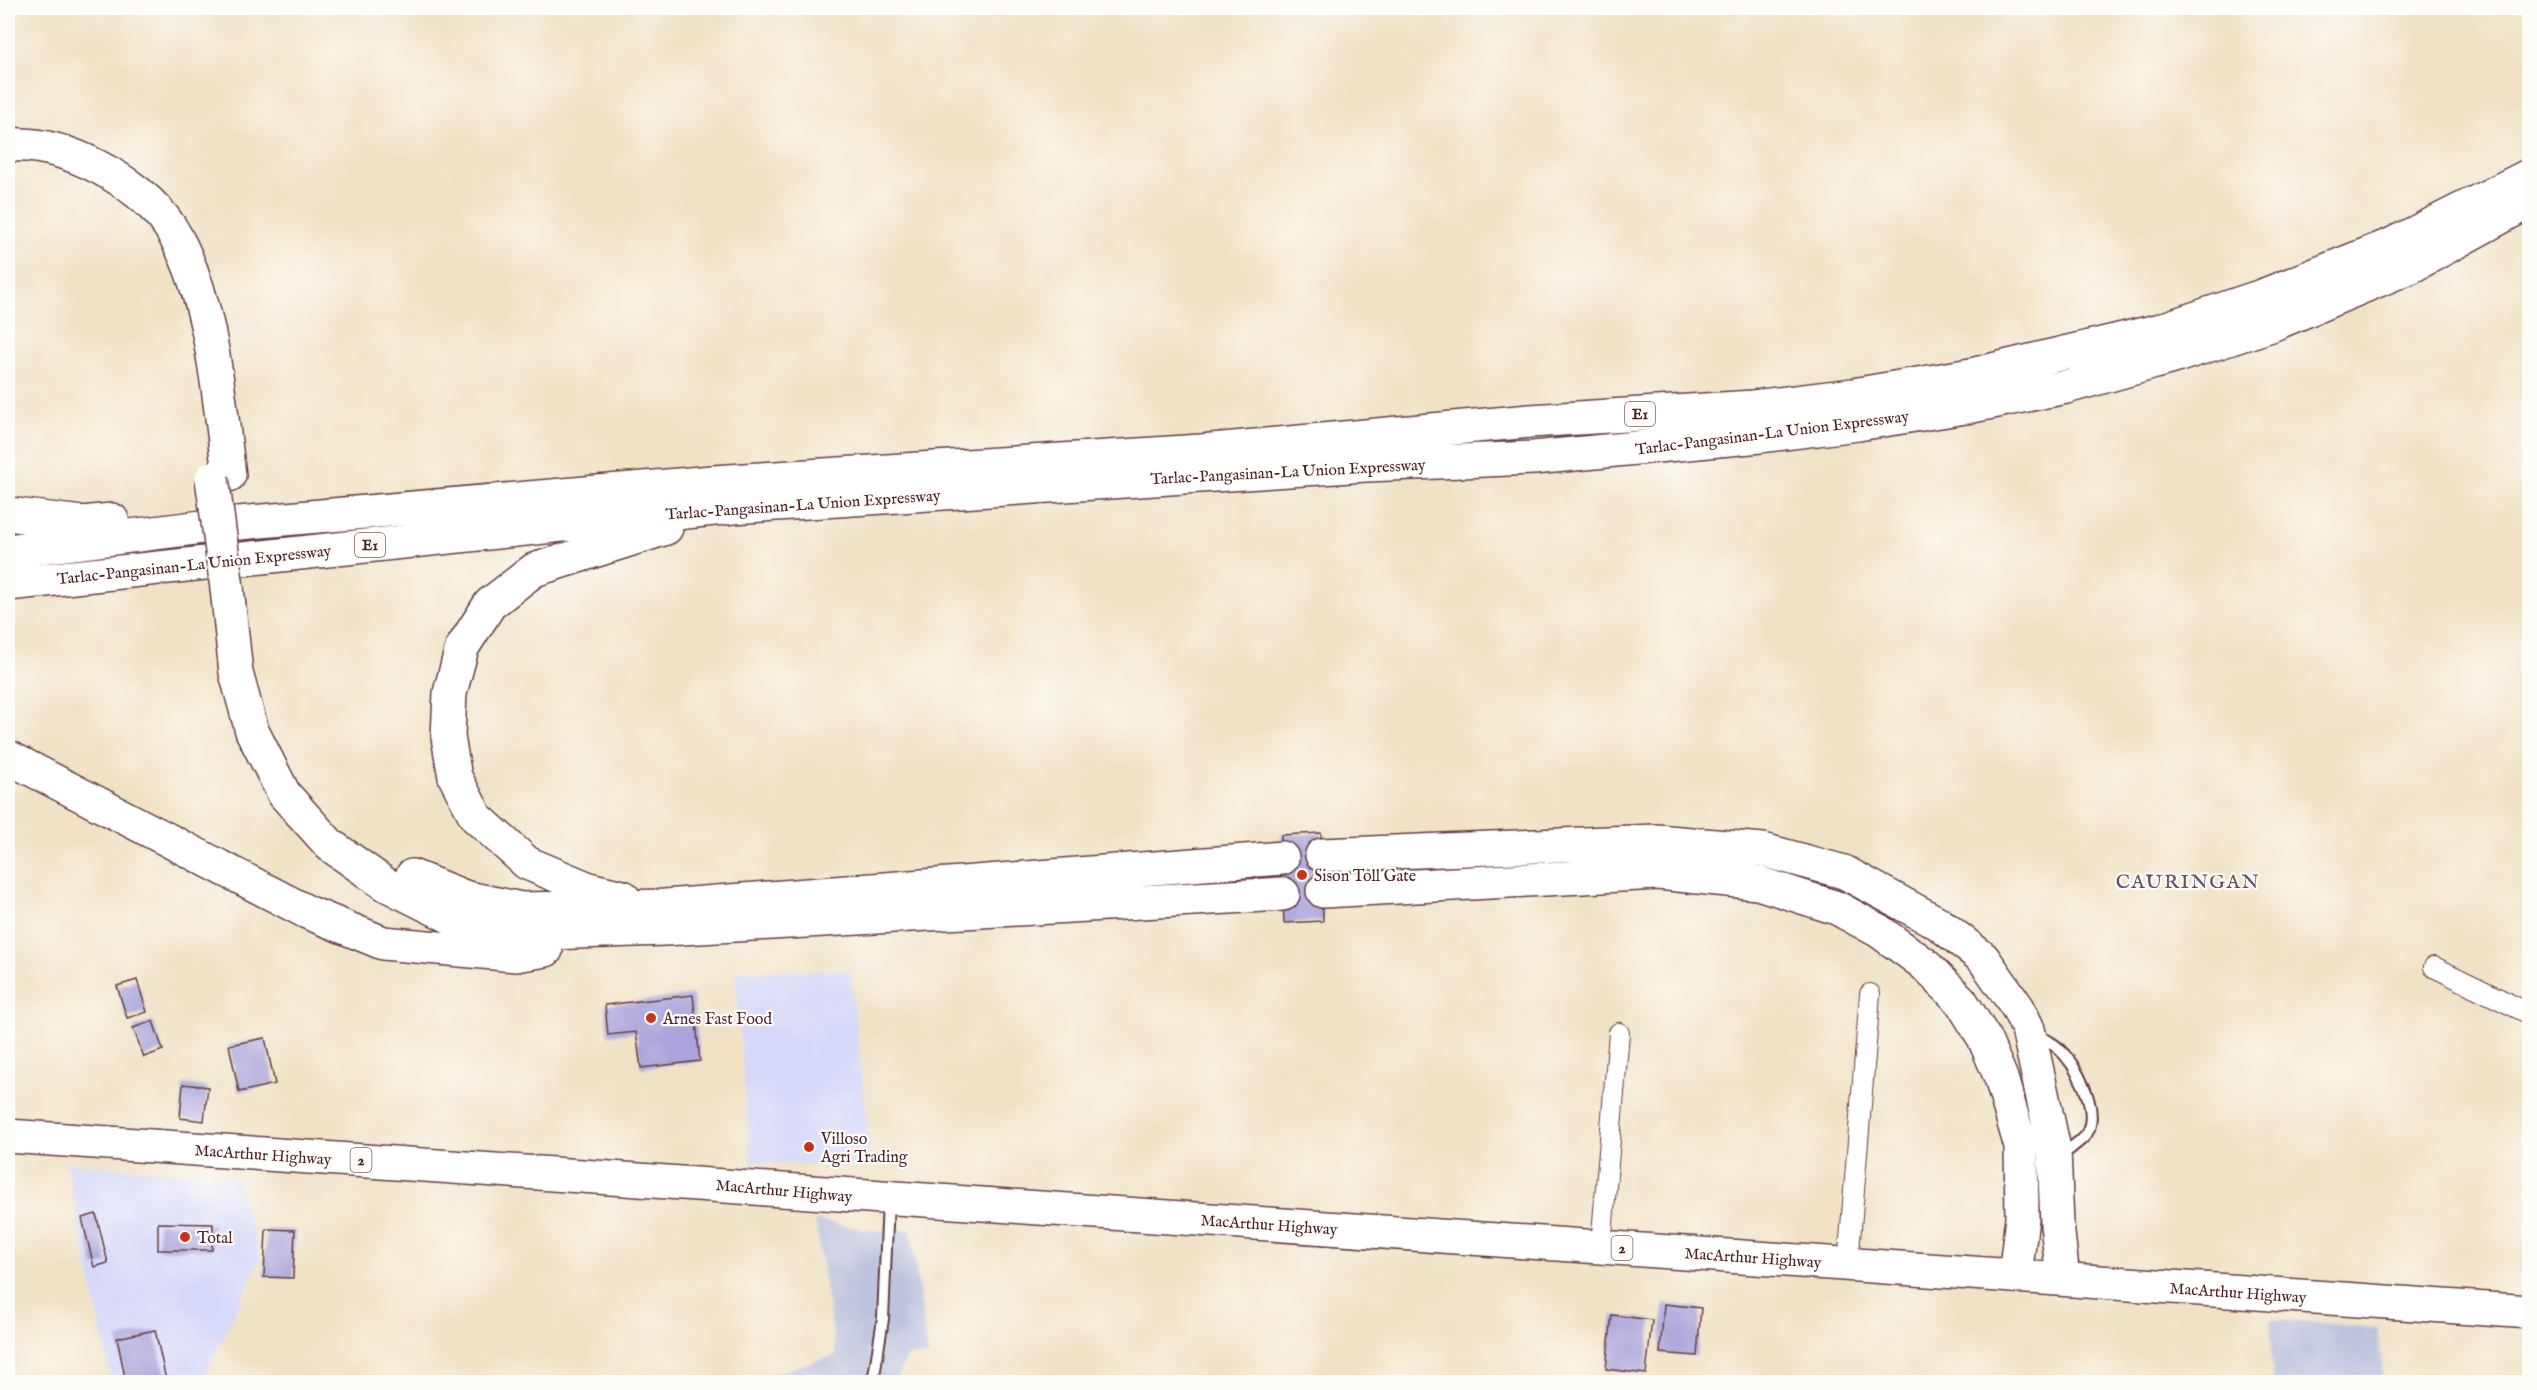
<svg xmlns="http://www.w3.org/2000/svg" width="2537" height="1390" font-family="'IM FELL English',serif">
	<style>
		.built { fill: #d5d8f9 }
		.industrial { fill: #bdc3de }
		.building { fill: #aba4db }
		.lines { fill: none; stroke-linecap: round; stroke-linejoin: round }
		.service-casing { stroke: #633c42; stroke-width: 14 }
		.minor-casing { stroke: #633c42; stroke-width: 22 }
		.trunk-casing { stroke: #633c42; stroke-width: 36 }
		.motorway-casing { stroke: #633c42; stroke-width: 36 }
		.path { stroke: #633c42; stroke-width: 4; stroke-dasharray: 1.5 4.5; stroke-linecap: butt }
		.service { stroke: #fff; stroke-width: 10 }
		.minor { stroke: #fff; stroke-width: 20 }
		.trunk { stroke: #fff; stroke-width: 33 }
		.motorway { stroke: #fff; stroke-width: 33 }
		.motorway-bridge-casing { stroke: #633c42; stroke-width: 36; stroke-linecap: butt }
		.motorway-bridge { stroke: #fff; stroke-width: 33 }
		.poi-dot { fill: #c8321e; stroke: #fdfcf7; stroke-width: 2 }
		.labels { text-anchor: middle; stroke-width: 4.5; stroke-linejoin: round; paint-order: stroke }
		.shield { fill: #fdfcf7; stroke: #806168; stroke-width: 1.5 }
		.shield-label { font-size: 15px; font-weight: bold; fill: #4a1f2b }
		.street-label { font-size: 16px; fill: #4a1f2b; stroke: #fdfcf7 }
		.poi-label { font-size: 16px; fill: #4a1f2b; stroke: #fdfcf7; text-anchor: start }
		.quarter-label { font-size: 20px; letter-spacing: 1.5px; fill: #6c4e69; stroke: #fdfcf7 }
	</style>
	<rect width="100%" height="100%" fill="#fdfcf7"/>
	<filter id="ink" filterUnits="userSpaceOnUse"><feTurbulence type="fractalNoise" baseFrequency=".0167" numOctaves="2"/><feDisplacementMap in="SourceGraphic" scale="12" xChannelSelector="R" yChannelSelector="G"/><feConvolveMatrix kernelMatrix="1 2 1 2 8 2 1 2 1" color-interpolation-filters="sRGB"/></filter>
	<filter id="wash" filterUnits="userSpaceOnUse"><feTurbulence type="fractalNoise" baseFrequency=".008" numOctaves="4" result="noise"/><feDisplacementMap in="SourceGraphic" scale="24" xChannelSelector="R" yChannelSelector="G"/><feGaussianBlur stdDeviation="1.35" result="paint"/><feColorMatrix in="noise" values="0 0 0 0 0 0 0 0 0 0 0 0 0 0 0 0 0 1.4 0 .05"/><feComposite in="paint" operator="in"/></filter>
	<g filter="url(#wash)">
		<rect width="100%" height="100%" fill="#f1e2c5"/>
		<path class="built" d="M850 970 872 1167 750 1162 735 971Z
			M66 1163 236 1177 261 1258 202 1382H112Z"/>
		<path class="industrial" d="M815 1220 867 1230H911L928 1356H907L895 1382H759V1378L836 1355Z
			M2270 1319 2378 1328 2384 1382H2273Z"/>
		<g id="blocks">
			<path class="building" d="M1321 833 1323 921 1284 923 1281 835Z
				M137 980 147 1012 127 1018 117 986Z
				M693 995 700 1061 641 1068 636 1032 608 1035 605 1005Z
				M153 1021 163 1050 144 1057 133 1028Z
				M265 1038 275 1084 239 1092 229 1045Z
				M183 1084 208 1087 204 1121 180 1118Z
				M96 1214 108 1263 94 1267 82 1218Z
				M158 1223 213 1224 212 1250H158Z
				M266 1229 295 1230 293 1278 264 1277Z
				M1664 1304 1701 1308 1697 1356 1660 1353Z
				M1612 1315 1652 1320 1646 1374 1606 1369Z
				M155 1330 166 1380 126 1382 117 1338Z"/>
		</g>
	</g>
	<g filter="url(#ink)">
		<use href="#blocks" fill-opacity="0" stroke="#633c42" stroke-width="1.5"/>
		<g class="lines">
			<g class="service-casing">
				<path id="service" d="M2037 1035C2043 1039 2052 1042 2057 1047 2076 1064 2100 1108 2087 1133 2084 1139 2075 1144 2070 1149H2058
					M873 1382 883 1319 888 1201"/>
			</g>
			<g class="minor-casing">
				<path id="minor" d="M2434 967 2530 1014
					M1601 1246 1619 1033
					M1848 1264 1870 994"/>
			</g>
			<g class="trunk-casing">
				<path id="trunk" d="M8 1136 2530 1312"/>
			</g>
			<g class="motorway-casing">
				<path id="motorway" d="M8 145C39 143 72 153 100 168 125 181 154 202 170 227 212 293 219 398 229 475
					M8 514 82 523 112 520
					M8 551 227 524 713 482 1201 451 1530 421 1753 407 1853 395 1971 375 2161 330 2262 296 2393 244 2530 175
					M8 584 733 507 1366 465 1533 458 1760 436 1858 424 1972 406 2066 387 2173 357 2271 325 2412 266 2530 201
					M227 588 236 673 252 731 284 794 330 845 385 884 457 920 518 934 664 929 1283 894
					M8 757 307 912 383 943 516 955 546 950
					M1322 855 1656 841 1763 850 1844 872 1938 923 1983 958 2018 1008 2028 1029 2054 1149 2057 1224 2063 1279
					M412 876 467 898 521 909 665 906 1282 858
					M1323 891 1658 873 1758 883 1837 908 1879 931 1923 963 1961 1001 1984 1038 2001 1078 2021 1147 2022 1218 2015 1276
					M623 897 589 889 527 863 476 817 455 777 448 737 450 693 462 648 490 604 534 570 666 528"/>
			</g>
			<path class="path" d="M2528 1033 2525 1043 2530 1047"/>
			<use href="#service" class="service"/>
			<use href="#minor" class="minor"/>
			<use href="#trunk" class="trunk"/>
			<use href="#motorway" class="motorway"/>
			<g class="motorway-bridge-casing">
				<path id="motorway-bridge" d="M212 478 227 588"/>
			</g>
			<use href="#motorway-bridge" class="motorway-bridge"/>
		</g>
	</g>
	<g class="poi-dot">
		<circle cx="1302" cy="875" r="6"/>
		<circle cx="651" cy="1018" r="6"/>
		<circle cx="809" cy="1147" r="6"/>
		<circle cx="185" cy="1237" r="6"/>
	</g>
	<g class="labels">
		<g class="shield">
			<rect x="1625" y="402" width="30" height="24" rx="4.5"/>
			<rect x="355" y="533" width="30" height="24" rx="4.5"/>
			<rect x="350.5" y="1148" width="21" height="24" rx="4.5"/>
			<rect x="1611.5" y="1236" width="21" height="24" rx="4.5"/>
		</g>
		<g class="shield-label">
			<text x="1640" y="419">E1</text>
			<text x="370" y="550">E1</text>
			<text x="361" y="1165">2</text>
			<text x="1622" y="1253">2</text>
		</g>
		<g class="street-label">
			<text transform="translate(1772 432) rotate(-7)" y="6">Tarlac-Pangasinan-La Union Expressway</text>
			<text transform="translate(1288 471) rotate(-3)" y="6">Tarlac-Pangasinan-La Union Expressway</text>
			<text transform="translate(803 504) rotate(-4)" y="6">Tarlac-Pangasinan-La Union Expressway</text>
			<text transform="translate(194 564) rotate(-6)" y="6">Tarlac-Pangasinan-La Union Expressway</text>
			<text transform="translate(263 1154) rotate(4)" y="6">MacArthur Highway</text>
			<text transform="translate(784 1190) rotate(5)" y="6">MacArthur Highway</text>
			<text transform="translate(1269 1224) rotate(4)" y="6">MacArthur Highway</text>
			<text transform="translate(1753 1257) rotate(4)" y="6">MacArthur Highway</text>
			<text transform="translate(2238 1292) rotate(4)" y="6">MacArthur Highway</text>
		</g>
		<g class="poi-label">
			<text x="1314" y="881">Sison Toll Gate</text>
			<text x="663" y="1024">Arnes Fast Food</text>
			<text x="821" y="1144">Villoso<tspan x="821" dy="18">Agri Trading</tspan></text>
			<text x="197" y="1243">Total</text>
		</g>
		<g class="quarter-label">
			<text x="2188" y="888">CAURINGAN</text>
		</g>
	</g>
	<rect width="2537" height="1390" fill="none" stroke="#fdfcf7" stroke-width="30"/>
</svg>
